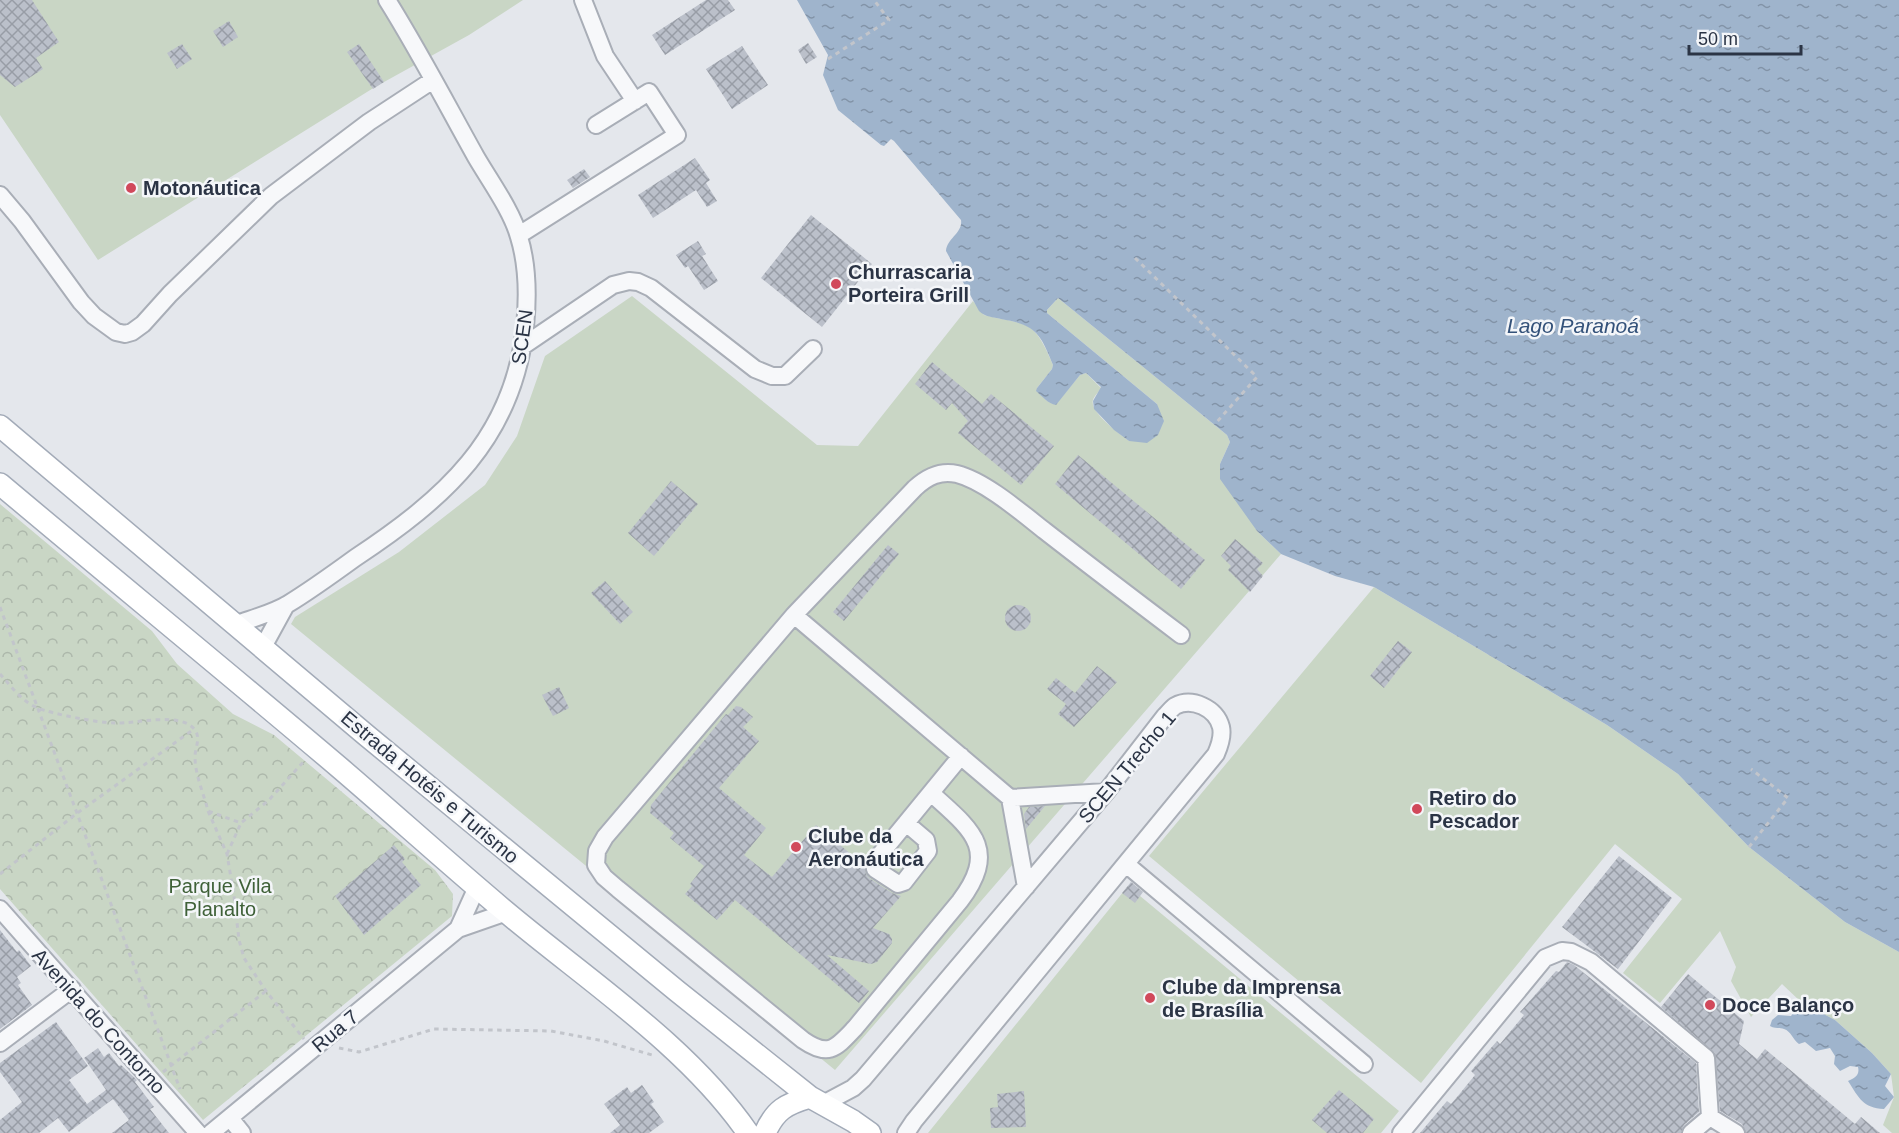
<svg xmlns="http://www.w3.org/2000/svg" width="1899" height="1133" font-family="Helvetica,sans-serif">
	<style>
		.grass { fill: #c9d6c5 }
		.park { fill: url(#park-crowns) }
		.water { fill: url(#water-ripples) }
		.building { fill: url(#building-cross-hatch) }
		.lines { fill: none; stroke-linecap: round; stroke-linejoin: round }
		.minor-casing { stroke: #a9aeb7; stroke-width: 20 }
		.major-casing { stroke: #a3abb8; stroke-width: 24 }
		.path { stroke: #c2c5cb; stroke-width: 3; stroke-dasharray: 4.5 4.5; stroke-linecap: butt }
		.minor { stroke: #f7f8fa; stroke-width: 16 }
		.major { stroke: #fff; stroke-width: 21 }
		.poi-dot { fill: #d1495b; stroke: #f4f6f9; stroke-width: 2 }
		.labels { text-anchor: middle; stroke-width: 5; stroke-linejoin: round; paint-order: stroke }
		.poi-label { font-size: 20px; font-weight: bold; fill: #2b3445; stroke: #f4f6f9; text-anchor: start }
		.street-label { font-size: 20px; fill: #2b3445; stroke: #f4f6f9 }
		.park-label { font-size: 20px; fill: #3f6138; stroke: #f4f6f9 }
		.water-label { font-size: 21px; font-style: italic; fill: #34527a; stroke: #f4f6f9 }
	</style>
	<defs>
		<pattern id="park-crowns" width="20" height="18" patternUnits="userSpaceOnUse" patternTransform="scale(1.5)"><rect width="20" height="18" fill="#c9d6c5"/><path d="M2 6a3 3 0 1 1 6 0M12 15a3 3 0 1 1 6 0" fill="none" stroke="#adb8ab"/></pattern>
		<pattern id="water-ripples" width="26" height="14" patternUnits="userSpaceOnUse" patternTransform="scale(1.5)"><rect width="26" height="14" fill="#9fb4cc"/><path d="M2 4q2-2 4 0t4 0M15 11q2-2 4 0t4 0" fill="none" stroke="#8293a7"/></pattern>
		<pattern id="building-cross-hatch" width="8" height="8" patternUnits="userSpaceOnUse" patternTransform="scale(1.5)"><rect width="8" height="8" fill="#bbc0ca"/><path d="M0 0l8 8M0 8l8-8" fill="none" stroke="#989da6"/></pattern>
	</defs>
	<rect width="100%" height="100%" fill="#e4e7ec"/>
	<path class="grass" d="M0 0H523L469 35 375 87 98 260 0 115Z
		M632 296 817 445 858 446 973 301 984 315C1028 326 1033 317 1053 365L1052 369 1037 388V391C1042 396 1048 404 1056 404L1080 375 1086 373 1101 388C1099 392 1094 396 1093 400 1089 412 1120 434 1129 441L1157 404 1047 313V310L1058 298 1227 435 1230 442 1220 464 1257 531 1281 554 835 1070 291 624 295 617 399 552 485 485 517 436 545 356Z
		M1374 587 1607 725 1678 774 1749 847 1845 922 1899 952V1133H1892L1883 1125 1894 1097 1891 1074 1872 1053 1835 1020 1801 1002 1782 984 1751 1017 1731 981 1736 967 1720 931 1660 1003 1623 973 1682 899 1615 844 1421 1083 1149 856Z
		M1128 886 1399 1111 1381 1133H928Z"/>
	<path class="park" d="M0 504 152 631 177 664 233 714 274 735 435 870 453 894 452 916 203 1120 0 889Z"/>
	<path class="water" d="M797 0H1899V952L1845 922 1749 847 1678 774 1607 725 1374 587 1335 576 1281 554 1257 531 1220 479V464L1230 442 1227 435 1058 298 1047 310V313L1157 404 1164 421 1158 435 1147 443 1129 441 1114 430 1094 409 1093 401 1101 387 1086 373 1080 375 1056 405C1048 404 1042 396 1036 391L1037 388 1052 369 1053 365C1040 333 1036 325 1001 319 993 317 985 317 979 311L946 251C947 238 963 233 961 220L894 141 891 139 884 146 881 145 838 110 823 75 828 55Z
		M1801 1002 1835 1020 1872 1053 1891 1074 1885 1086 1894 1097 1884 1109C1863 1108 1859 1098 1848 1081 1855 1078 1860 1075 1858 1067L1850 1066 1840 1071 1834 1064 1835 1056 1830 1048 1816 1051 1805 1042 1799 1044C1793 1040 1791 1031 1784 1029 1779 1027 1775 1029 1770 1026L1772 1020 1778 1015 1791 1016Z"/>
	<path class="building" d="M0 0H32L59 42 36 58 43 69 15 87 0 75Z
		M706 0H728L735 10 665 55 652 35Z
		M229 21 238 37 223 47 213 31Z
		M808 43 817 57 806 64 798 50Z
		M182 44 192 59 177 69 167 53Z
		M359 44 384 82 373 89 347 52Z
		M742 46 768 85 732 109 706 69Z
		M695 158 710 180 706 183 717 201 707 207 696 190 653 218 638 195Z
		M584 169 590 177 573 188 567 180Z
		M811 215 872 264 822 327 761 278Z
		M698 241 706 254 702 256 718 281 704 290 688 266 685 268 676 255Z
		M932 362 982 404 991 394 1054 446 1021 485 958 433 968 421 952 403 946 410 915 384Z
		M1078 455 1205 560 1181 589 1055 484Z
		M671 481 698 504 654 556 628 533Z
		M1235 539 1263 563 1257 569 1263 576 1250 592 1228 570 1231 566 1221 556Z
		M888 545 899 554 844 621 833 612Z
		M605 581 633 612 620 624 591 593Z
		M1005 618a13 13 0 1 1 26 0a13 13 0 1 1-26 0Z
		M1398 641 1412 652 1384 688 1370 676Z
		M1097 666 1117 682 1074 727 1058 714 1066 704 1047 689 1056 678 1075 693Z
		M559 687 569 708 553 716 542 695Z
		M736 706 741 707 753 717 743 727 759 741 719 788 766 828 744 855 772 877 816 825 864 865 866 874 869 878 892 893 901 896 873 928 889 934 892 939V943L877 962 871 964 827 955 869 991 859 1003 735 900 717 920 685 894 692 886 690 884 704 866 670 838 674 833 650 813 651 805 726 714 728 715Z
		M1045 806 1026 829 1024 814 1029 807Z
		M394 845 405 859 402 862 421 885 364 935 335 896Z
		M1619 856 1672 898 1618 969 1562 927Z
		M1131 882 1143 892 1135 903 1122 893Z
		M0 930 17 952 19 950 31 966 17 977 21 983 18 985 32 1005 0 1029Z
		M1567 962 1574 965 1696 1063 1699 1112 1684 1125 1681 1133H1420L1447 1101 1451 1104 1457 1097 1475 1075 1471 1071 1497 1041 1500 1044 1524 1015 1520 1012 1556 971 1559 972Z
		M1688 974 1744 1021 1739 1044 1757 1059 1765 1049 1855 1124 1861 1117 1880 1133H1746L1742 1124 1720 1111 1715 1053 1661 1007Z
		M56 1022 88 1066 69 1080 87 1104 106 1090 84 1058 98 1048 104 1057 109 1053 119 1066 121 1065 137 1080 135 1082 154 1107 150 1109 169 1133H112L129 1120 113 1099 69 1132 58 1118 39 1133H0V1120L22 1102 0 1072V1063Z
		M642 1085 654 1102 651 1104 664 1122 649 1133H610L620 1125 604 1104 627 1087 631 1093Z
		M1339 1090 1374 1119 1363 1133H1327L1312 1120Z
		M1024 1091 1026 1127 991 1128 990 1108 998 1107 997 1094Z"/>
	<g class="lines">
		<g class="minor-casing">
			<path id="minor" d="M583 0 605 56 635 101
				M0 195 22 221 81 302 94 316 116 332 125 334 132 332 143 324 170 294 271 196 369 122 433 80
				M519 235 677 135 649 92 596 125
				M523 346 613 285 629 281 638 282 651 288 755 369 772 376H785L813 349
				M794 615 1010 798 1026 887
				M237 624C254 618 273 613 288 604 311 590 333 574 355 558 444 499 513 439 525 327 528 297 528 266 519 237 512 211 490 181 476 157 447 105 419 51 387 0
				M263 647 286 605
				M932 794C972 830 999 849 960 901L855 1028C836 1048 829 1058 803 1040L618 889 604 877 596 865 597 851 605 837 794 615 915 488C927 477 940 470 957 474 985 481 1022 513 1045 531 1090 566 1136 601 1181 635
				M1010 798 1106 792
				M906 823 926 840 928 851 904 882 898 884 875 869 874 862 961 756
				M1126 864 1364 1064
				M0 909 198 1133
				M458 929 477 887
				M0 1043 72 989
				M823 1104 853 1088 863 1079 1106 792 1165 716C1168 713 1172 708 1175 706 1192 697 1216 708 1221 727 1223 736 1220 745 1216 754L914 1121 906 1133
				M230 1118 242 1133
				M211 1133 458 929 507 912
				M1401 1133 1545 958 1562 951 1571 952 1591 962 1706 1058 1710 1117
				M1691 1133 1710 1117 1736 1133"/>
		</g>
		<g class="major-casing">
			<path id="major" d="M0 426 366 735 677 991 810 1097 853 1121 870 1133
				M0 484C113 579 228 673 340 768 396 816 450 865 506 912 587 980 688 1046 748 1133
				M765 1133C775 1110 786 1104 810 1097"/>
		</g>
		<path class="path" d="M828 59 889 20 874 0
			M1135 258 1257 377 1215 424
			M0 607 180 1089
			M0 674C11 686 22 702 38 708 52 714 99 723 115 723 135 724 181 711 195 730 201 738 195 748 195 757 195 775 204 794 208 811L241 823 269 800 305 760
			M208 811 227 854 234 896 239 940 244 958 266 991 304 1039
			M1749 847 1788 798 1751 769
			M227 854 241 823
			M0 874 76 814 194 729
			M339 1048 359 1052 434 1029 551 1031 604 1041 652 1055
			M163 1072 266 991"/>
		<use href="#minor" class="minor"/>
		<use href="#major" class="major"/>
	</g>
	<g class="poi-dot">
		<circle cx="131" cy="188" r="6"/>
		<circle cx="836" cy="284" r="6"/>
		<circle cx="1417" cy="809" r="6"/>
		<circle cx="796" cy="847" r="6"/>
		<circle cx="1150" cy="998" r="6"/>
		<circle cx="1710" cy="1005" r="6"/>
	</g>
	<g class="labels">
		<g class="poi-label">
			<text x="143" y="195">Motonáutica</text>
			<text x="848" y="279">Churrascaria<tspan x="848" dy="23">Porteira Grill</tspan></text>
			<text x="1429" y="805">Retiro do<tspan x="1429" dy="23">Pescador</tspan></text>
			<text x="808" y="843">Clube da<tspan x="808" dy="23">Aeronáutica</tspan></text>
			<text x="1162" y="994">Clube da Imprensa<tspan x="1162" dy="23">de Brasília</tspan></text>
			<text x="1722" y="1012">Doce Balanço</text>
		</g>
		<g class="street-label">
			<text transform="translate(522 337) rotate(-82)" y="7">SCEN</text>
			<text transform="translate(1127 767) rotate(-50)" y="7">SCEN Trecho 1</text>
			<text transform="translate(430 787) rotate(40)" y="7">Estrada Hotéis e Turismo</text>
			<text transform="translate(99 1021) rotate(48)" y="7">Avenida do Contorno</text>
			<text transform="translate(335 1031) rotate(-40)" y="7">Rua 7</text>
		</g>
		<g class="park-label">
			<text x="220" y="893">Parque Vila<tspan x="220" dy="23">Planalto</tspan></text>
		</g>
		<g class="water-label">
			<text x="1573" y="333">Lago Paranoá</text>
		</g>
	</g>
	<path d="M1689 45v9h112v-9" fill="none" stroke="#2b3445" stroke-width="3"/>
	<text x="1698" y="45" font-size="18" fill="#2b3445" stroke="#f4f6f9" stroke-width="4.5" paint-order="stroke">50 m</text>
</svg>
